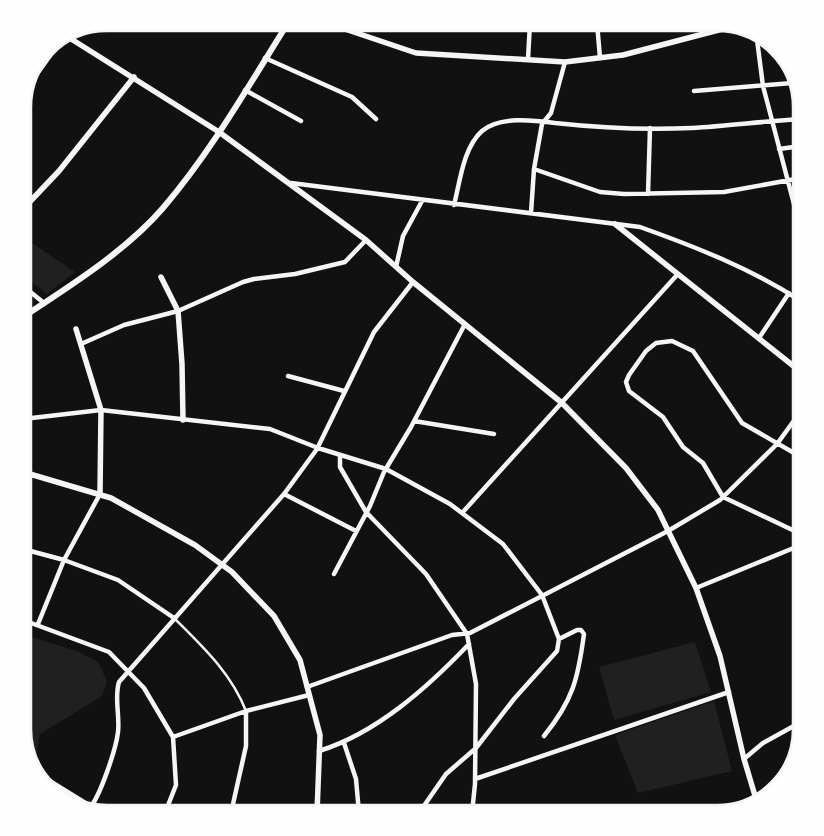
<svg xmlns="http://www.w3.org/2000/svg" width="824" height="836" font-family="Figtree,sans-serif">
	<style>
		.green { fill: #202020 }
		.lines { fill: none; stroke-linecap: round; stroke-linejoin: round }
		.service { stroke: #f5f5f5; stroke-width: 2.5 }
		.minor { stroke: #f5f5f5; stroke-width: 4.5 }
		.tertiary { stroke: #f5f5f5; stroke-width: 5.5 }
		.secondary { stroke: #f5f5f5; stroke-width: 6 }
		.rim { fill: none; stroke: #f5f5f5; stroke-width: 2.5 }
	</style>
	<rect width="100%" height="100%" fill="#111"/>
	<path class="green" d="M23 237 75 272 47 294 23 275Z
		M23 634 79 652 98 662 107 681 102 696 40 734 35 762 23 729Z
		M695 642 711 692 614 720 599 667Z
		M714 701 732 771 638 793 615 735Z"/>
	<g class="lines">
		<path class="service" d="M175 619C203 647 231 673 246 711"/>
		<path class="minor" d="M597 23 600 58
			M756 32 763 86 801 231
			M265 58 352 97 376 119
			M528 59 530 23
			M245 90 301 121
			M694 91 792 83
			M779 149 801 146
			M534 169 600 192 624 194 724 192 801 178
			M291 183 640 227C696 247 752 269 801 301
			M648 194 650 128
			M454 205C460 182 463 148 482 131 499 116 533 120 555 123 600 128 646 130 692 128 728 126 765 121 801 119
			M531 213 534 169 542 124 551 113 565 62
			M396 267 403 236 422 201
			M23 286 44 303
			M759 338 789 293
			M81 344 124 325 178 311 243 282 254 279 295 274 345 262 366 240
			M288 376 344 391
			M23 419 101 410 270 429 318 448 386 469 450 504 503 544 542 595 559 639 557 651 514 699 476 748 446 774 419 813
			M414 421 494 434
			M340 455V467L366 512 426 574 467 634 476 684 475 784 472 813
			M801 457 742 423 693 351 672 341 656 343 646 351 629 375 626 382 629 391 663 417 683 447 703 463 723 497 801 534
			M284 494 356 531
			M462 513 677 275
			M23 549 64 560 118 580 174 618
			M334 574 370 506 384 472 411 427 465 324
			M696 588 801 545
			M23 620 109 652 144 688 173 737 176 785 165 813
			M38 624 64 560 100 494
			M307 687 452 635 470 633 668 531 720 500 777 444 801 411
			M544 736C573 700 578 679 584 634L581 630H577L559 639
			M173 737 246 711 309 695
			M344 743 356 779 359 813
			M319 751C377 733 428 687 469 644
			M744 759 763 743 801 722
			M40 775 87 804 108 813
			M475 779 729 692
			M89 809C100 797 116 749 118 732 120 715 114 698 119 682L284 494 317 449 374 332 413 282
			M231 813 246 746V711"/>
		<path class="tertiary" d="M327 23 416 53 565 62 623 55 734 26
			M68 37 219 132 366 240 413 282 562 403 626 468 658 510 696 588 720 656 744 759 756 799
			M27 87 60 41
			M23 209 59 171 134 77
			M615 224 801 372
			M161 277 178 311 182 364 183 420
			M76 329 101 410 100 494
			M23 472 111 498 195 545 232 572 274 616 300 660 320 735 317 813"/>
		<path class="secondary" d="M23 317C70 286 126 251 163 208 211 152 249 85 288 23"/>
	</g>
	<path d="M0 0H824V836H0ZM107 31H717A76 76 0 0 1 793 107V729A76 76 0 0 1 717 805H107A76 76 0 0 1 31 729V107A76 76 0 0 1 107 31Z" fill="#fefefe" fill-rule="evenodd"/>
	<path class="rim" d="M107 31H717A76 76 0 0 1 793 107V729A76 76 0 0 1 717 805H107A76 76 0 0 1 31 729V107A76 76 0 0 1 107 31Z"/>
</svg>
